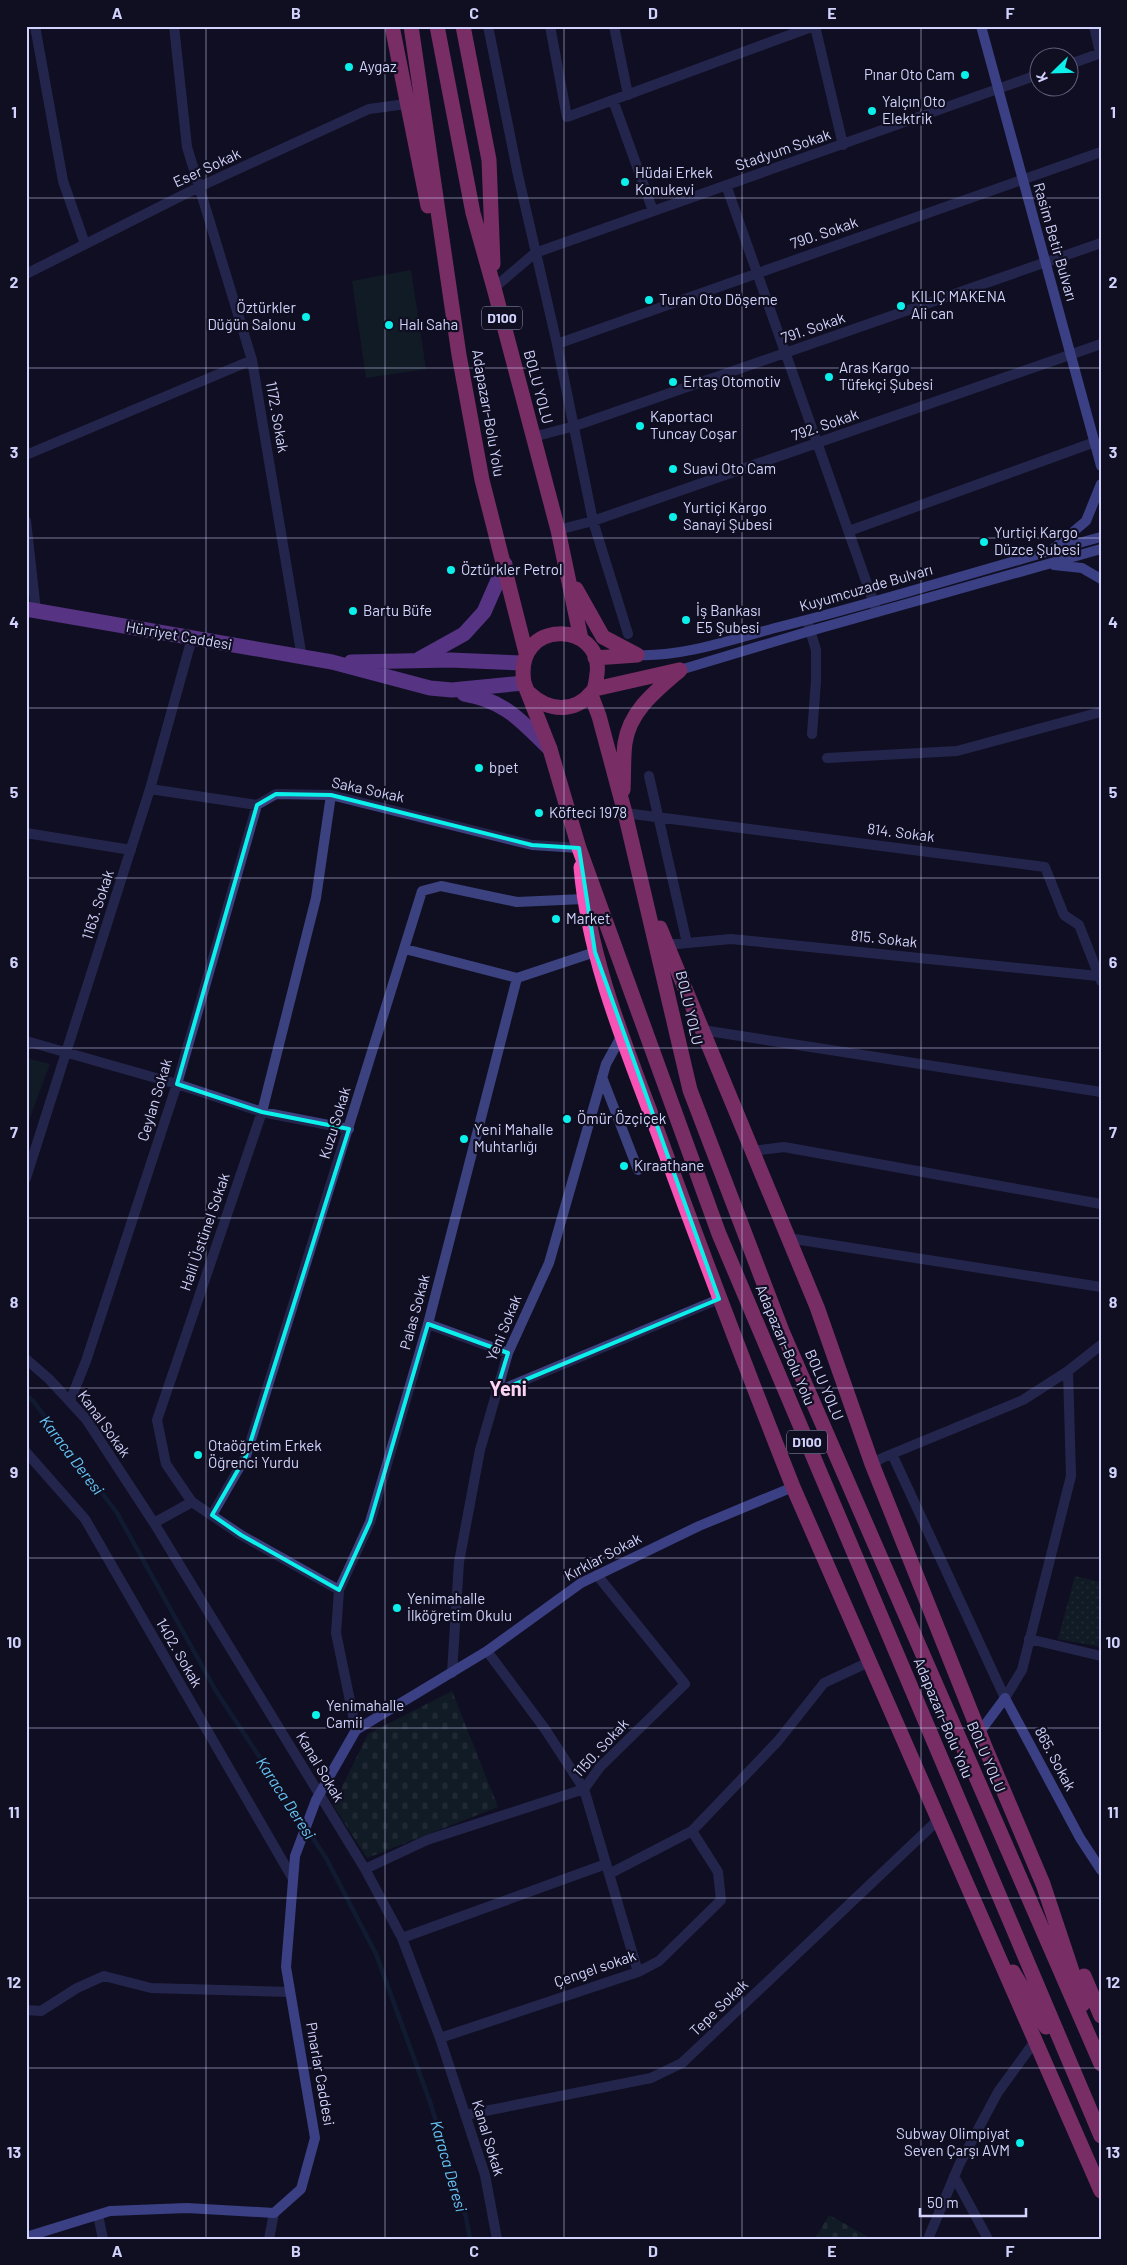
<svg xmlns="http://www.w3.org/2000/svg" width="1127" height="2265" font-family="Barlow,sans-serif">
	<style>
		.cemetery { fill: url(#cemetery-stones) }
		.park { fill: url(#park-dots) }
		.pitch { fill: #122c28 }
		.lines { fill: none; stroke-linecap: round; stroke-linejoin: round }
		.stream { stroke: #102b45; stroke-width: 4.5 }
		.street { stroke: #3c427f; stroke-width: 10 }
		.secondary { stroke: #6e7cf8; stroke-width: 10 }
		.primary { stroke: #ab5ff8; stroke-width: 15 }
		.highway { stroke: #f753b6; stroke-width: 15 }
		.marked { fill: none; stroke: #0bf0eb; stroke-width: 4; stroke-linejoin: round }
		.grid { fill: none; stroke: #d2d3fd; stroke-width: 1; stroke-opacity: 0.55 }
		.poi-dot { fill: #0bf0eb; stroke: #100f22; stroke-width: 2 }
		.labels { text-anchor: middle; stroke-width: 4.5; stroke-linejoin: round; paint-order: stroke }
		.shield { fill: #100f22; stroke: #9898bb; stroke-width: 1 }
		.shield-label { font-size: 14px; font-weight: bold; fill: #d2d3fd }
		.poi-label { font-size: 15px; fill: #d2d3fd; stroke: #100f22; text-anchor: start }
		.street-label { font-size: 15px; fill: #d2d3fd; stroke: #100f22 }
		.water-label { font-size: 16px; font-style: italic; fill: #65c6f8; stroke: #100f22 }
		.district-label { font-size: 20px; font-weight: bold; fill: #fdd4f3; stroke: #100f22 }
		.neatline { fill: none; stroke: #d2d3fd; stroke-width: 2 }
		.grid-label { font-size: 16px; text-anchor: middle; font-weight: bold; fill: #d2d3fd }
	</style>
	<defs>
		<pattern id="cemetery-stones" width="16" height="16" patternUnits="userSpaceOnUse" patternTransform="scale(1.25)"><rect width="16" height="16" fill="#122c28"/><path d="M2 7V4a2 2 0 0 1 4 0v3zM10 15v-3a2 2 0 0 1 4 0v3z" fill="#344a48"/></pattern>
		<pattern id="park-dots" width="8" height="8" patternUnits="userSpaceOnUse" patternTransform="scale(1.25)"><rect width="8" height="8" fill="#122c28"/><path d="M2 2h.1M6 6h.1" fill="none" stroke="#344a48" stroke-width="1.8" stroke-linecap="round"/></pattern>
	</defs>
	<rect width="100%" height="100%" fill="#100f22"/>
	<path class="cemetery" d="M452 1691 498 1807 367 1858 333 1805 368 1734Z
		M829 2215 872 2239H815Z"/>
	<path class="park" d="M1075 1576 1101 1582V1647L1058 1639Z"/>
	<path class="pitch" d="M411 270 426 369 366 378 352 281Z
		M26 1058 50 1064 26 1128Z"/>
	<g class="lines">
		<path class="stream" d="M26 1395 34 1402 117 1513 216 1691 326 1858 376 1954 430 2102 466 2217 470 2239"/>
		<path class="street" d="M35 26 63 181 85 244
			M174 26 187 147 252 360 302 658
			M488 26 518 175 557 344 593 521 628 634
			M550 26 567 117 814 26
			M614 26 628 95
			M815 26 843 145
			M1094 26 1100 53
			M1070 64 1101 53
			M613 100 653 211
			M726 185 877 612
			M26 274 199 187 369 109 406 104
			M494 288 535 253 1040 74
			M557 344 1101 152
			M533 437 575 426 1101 243
			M26 455 252 360
			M26 521 36 611
			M558 530 593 521 1101 344
			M849 531 1095 442
			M807 620 816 650V681L812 734
			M827 758 957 751 1101 712
			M649 776 687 943
			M150 789 257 805 276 794 331 795 532 845 579 848
			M331 795 316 898 262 1112 157 1420 166 1464 192 1502 241 1535 339 1590
			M625 813 1045 867 1064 915 1079 925 1101 981
			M26 833 131 850
			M666 945 731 939 1098 976
			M405 949 517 978
			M702 1030 1101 1092
			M26 1041 177 1084 262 1112 349 1129
			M602 1077 638 1170
			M752 1151 784 1147 1101 1204
			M26 1178 150 789 192 638
			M788 1238 1101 1287
			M428 1324 508 1353
			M26 1359 49 1379 86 1419 154 1523 365 1869 402 1938 440 2038 485 2175 497 2239
			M496 1392 719 1299
			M70 1401 86 1361 177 1084 257 805
			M26 1452 85 1519 293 1879
			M892 1454 1005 1698
			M872 1464 882 1458 1023 1400 1068 1371 1101 1345
			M212 1515 246 1456 422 891 441 886 517 902 584 899
			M154 1523 192 1502
			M1029 1639 1101 1656
			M487 1651 545 1729 584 1789 638 1972
			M452 1673 459 1562 480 1450 508 1353 549 1263 606 1064 622 1035
			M1005 1698 1022 1670 1071 1476 1068 1371
			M356 1730 336 1633 339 1590 370 1522 428 1324 517 978 595 952
			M692 1831 778 1741 824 1683 869 1662
			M365 1869 427 1840 584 1789 600 1767 685 1684 597 1575
			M402 1938 606 1864
			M26 2010 41 2011 77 1988 104 1976 151 1988 290 1992
			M440 2038 638 1972 659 1961 721 1900 718 1872 692 1831 609 1874
			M465 2115 651 2078 682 2063 938 1820
			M954 2176 988 2239
			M98 2215 103 2239
			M269 2239 274 2213
			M928 2239 959 2165 998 2092 1035 2041"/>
		<path class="secondary" d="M981 26 1101 466
			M1054 548 1086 521 1101 484
			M1054 565 1082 568 1101 579
			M637 655C683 657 730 640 775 628 884 601 992 566 1101 537
			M680 670 810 631 1101 549
			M979 1733 1005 1698 1080 1838 1101 1870
			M26 2237 110 2211 187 2208 274 2213 301 2189 315 2138 286 1967 295 1856 316 1800 356 1730 487 1651 581 1583 699 1526 793 1487"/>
		<path class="primary" d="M26 609 332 662 430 688 452 690 524 683
			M419 659 464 634 484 612 505 564
			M351 662 450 660 523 663
			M464 694C506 701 521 721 550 749"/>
		<path class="highway" d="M392 26 428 206
			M411 26 459 355 482 480 526 653
			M437 26 473 213 494 288 558 530 581 639
			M463 26 489 160 493 264
			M576 589 603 637 637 655
			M595 658 637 655
			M595 689 679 670
			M529 693C548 711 574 714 592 692 596 688 596 680 597 674 604 621 513 617 524 683L550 749 579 848 719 1234 1101 2136
			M591 695 599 716 625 813 690 1090 782 1331 1101 2064
			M623 790C624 774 623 758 625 743 630 710 657 690 680 670
			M581 867C589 961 627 1049 660 1138 703 1255 747 1371 793 1487L1101 2191
			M660 928 817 1307 872 1464 985 1747 1043 1884 1083 2004
			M1013 1972 1046 2027
			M1084 1976 1101 2016"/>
	</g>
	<path d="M0 0H1127V2265H0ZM276 794 331 795 532 845 579 848 595 952 719 1299 496 1392 508 1353 428 1324 370 1522 339 1590 241 1535 212 1515 246 1456 349 1129 262 1112 177 1084 257 805Z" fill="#100f22" fill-opacity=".55" fill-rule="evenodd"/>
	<path class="marked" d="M276 794 331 795 532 845 579 848 595 952 719 1299 496 1392 508 1353 428 1324 370 1522 339 1590 241 1535 212 1515 246 1456 349 1129 262 1112 177 1084 257 805Z"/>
	<path class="grid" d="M206 26V2239M385 26V2239M564 26V2239M742 26V2239M921 26V2239M26 198H1101M26 368H1101M26 538H1101M26 708H1101M26 878H1101M26 1048H1101M26 1218H1101M26 1388H1101M26 1558H1101M26 1728H1101M26 1898H1101M26 2068H1101"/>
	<g class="poi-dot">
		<circle cx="349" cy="67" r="5"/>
		<circle cx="965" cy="75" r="5"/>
		<circle cx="872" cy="111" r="5"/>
		<circle cx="625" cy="182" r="5"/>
		<circle cx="649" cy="300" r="5"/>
		<circle cx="901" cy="306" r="5"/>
		<circle cx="306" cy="317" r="5"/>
		<circle cx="389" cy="325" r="5"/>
		<circle cx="829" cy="377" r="5"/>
		<circle cx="673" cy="382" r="5"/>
		<circle cx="640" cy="426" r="5"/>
		<circle cx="673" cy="469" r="5"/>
		<circle cx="673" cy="517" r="5"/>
		<circle cx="984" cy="542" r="5"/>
		<circle cx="451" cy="570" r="5"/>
		<circle cx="353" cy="611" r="5"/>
		<circle cx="686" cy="620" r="5"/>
		<circle cx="479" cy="768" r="5"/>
		<circle cx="539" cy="813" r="5"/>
		<circle cx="556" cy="919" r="5"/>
		<circle cx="567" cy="1119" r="5"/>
		<circle cx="464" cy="1139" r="5"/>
		<circle cx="624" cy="1166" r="5"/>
		<circle cx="198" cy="1455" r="5"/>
		<circle cx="397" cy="1608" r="5"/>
		<circle cx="316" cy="1715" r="5"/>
		<circle cx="1020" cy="2143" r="5"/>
	</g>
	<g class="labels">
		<g class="shield">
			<rect x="482" y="306.5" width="40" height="23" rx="4"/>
			<rect x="787" y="1430.5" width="40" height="23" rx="4"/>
		</g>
		<g class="shield-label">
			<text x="502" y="323">D100</text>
			<text x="807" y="1447">D100</text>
		</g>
		<g class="poi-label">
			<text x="359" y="72">Aygaz</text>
			<text x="955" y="80" text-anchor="end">Pınar Oto Cam</text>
			<text x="882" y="107">Yalçın Oto<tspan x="882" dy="17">Elektrik</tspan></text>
			<text x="635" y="178">Hüdai Erkek<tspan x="635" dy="17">Konukevi</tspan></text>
			<text x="911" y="302">KILIÇ MAKENA<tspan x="911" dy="17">Ali can</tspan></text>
			<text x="659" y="305">Turan Oto Döşeme</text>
			<text x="296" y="313" text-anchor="end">Öztürkler<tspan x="296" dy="17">Düğün Salonu</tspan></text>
			<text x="399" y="330">Halı Saha</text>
			<text x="839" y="373">Aras Kargo<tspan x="839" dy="17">Tüfekçi Şubesi</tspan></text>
			<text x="683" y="387">Ertaş Otomotiv</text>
			<text x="650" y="422">Kaportacı<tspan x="650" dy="17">Tuncay Coşar</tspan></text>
			<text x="683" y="474">Suavi Oto Cam</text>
			<text x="683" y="513">Yurtiçi Kargo<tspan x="683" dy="17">Sanayi Şubesi</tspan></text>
			<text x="994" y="538">Yurtiçi Kargo<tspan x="994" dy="17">Düzce Şubesi</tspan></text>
			<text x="461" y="575">Öztürkler Petrol</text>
			<text x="363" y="616">Bartu Büfe</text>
			<text x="696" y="616">İş Bankası<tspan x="696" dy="17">E5 Şubesi</tspan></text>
			<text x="489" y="773">bpet</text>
			<text x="549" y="818">Köfteci 1978</text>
			<text x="566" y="924">Market</text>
			<text x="577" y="1124">Ömür Özçiçek</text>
			<text x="474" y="1135">Yeni Mahalle<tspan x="474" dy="17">Muhtarlığı</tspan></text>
			<text x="634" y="1171">Kıraathane</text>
			<text x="208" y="1451">Otaöğretim Erkek<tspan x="208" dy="17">Öğrenci Yurdu</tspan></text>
			<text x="407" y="1604">Yenimahalle<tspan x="407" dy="17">İlköğretim Okulu</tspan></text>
			<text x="326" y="1711">Yenimahalle<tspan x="326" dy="17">Camii</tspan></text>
			<text x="1010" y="2139" text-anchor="end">Subway Olimpiyat<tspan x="1010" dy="17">Seven Çarşı AVM</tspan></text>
		</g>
		<g class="street-label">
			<text transform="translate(783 150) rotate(-19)" y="5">Stadyum Sokak</text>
			<text transform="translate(207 168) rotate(-25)" y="5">Eser Sokak</text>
			<text transform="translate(824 233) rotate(-19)" y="5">790. Sokak</text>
			<text transform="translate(1055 242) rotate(74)" y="5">Rasim Betir Bulvarı</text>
			<text transform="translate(813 328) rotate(-19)" y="5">791. Sokak</text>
			<text transform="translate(538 387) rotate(75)" y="5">BOLU YOLU</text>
			<text transform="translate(488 413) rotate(80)" y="5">Adapazarı-Bolu Yolu</text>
			<text transform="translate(277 417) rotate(80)" y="5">1172. Sokak</text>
			<text transform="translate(825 425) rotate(-19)" y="5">792. Sokak</text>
			<text transform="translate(866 588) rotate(-16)" y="5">Kuyumcuzade Bulvarı</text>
			<text transform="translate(179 636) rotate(10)" y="5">Hürriyet Caddesi</text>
			<text transform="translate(368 790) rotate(12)" y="5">Saka Sokak</text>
			<text transform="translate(901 833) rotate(7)" y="5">814. Sokak</text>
			<text transform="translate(98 905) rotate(-72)" y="5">1163. Sokak</text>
			<text transform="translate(884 939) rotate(6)" y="5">815. Sokak</text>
			<text transform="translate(689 1008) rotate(77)" y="5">BOLU YOLU</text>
			<text transform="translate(155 1100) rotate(-73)" y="5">Ceylan Sokak</text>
			<text transform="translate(335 1123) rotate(-73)" y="5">Kuzu Sokak</text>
			<text transform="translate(205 1232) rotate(-71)" y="5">Halil Üstünel Sokak</text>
			<text transform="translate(415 1312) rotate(-75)" y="5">Palas Sokak</text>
			<text transform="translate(504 1328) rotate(-68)" y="5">Yeni Sokak</text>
			<text transform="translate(785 1345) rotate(67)" y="5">Adapazarı-Bolu Yolu</text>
			<text transform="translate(824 1385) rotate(67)" y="5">BOLU YOLU</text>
			<text transform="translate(104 1424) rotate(54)" y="5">Kanal Sokak</text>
			<text transform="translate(603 1557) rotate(-28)" y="5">Kırklar Sokak</text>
			<text transform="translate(179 1653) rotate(60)" y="5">1402. Sokak</text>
			<text transform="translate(943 1718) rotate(67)" y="5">Adapazarı-Bolu Yolu</text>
			<text transform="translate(601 1748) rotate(-47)" y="5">1150. Sokak</text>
			<text transform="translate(986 1757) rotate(67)" y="5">BOLU YOLU</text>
			<text transform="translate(1055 1759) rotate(62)" y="5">865. Sokak</text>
			<text transform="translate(320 1767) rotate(59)" y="5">Kanal Sokak</text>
			<text transform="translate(595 1969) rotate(-19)" y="5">Çengel sokak</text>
			<text transform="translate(719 2008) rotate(-44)" y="5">Tepe Sokak</text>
			<text transform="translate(320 2074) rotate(80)" y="5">Pınarlar Caddesi</text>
			<text transform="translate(488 2138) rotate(73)" y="5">Kanal Sokak</text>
		</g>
		<g class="water-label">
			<text transform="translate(72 1455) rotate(53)" y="6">Karaca Deresi</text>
			<text transform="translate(286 1798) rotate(57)" y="6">Karaca Deresi</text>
			<text transform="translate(449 2166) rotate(74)" y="6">Karaca Deresi</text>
		</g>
		<g class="district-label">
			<text x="508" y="1396">Yeni</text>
		</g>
	</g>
	<rect width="1127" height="2265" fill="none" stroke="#100f22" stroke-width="55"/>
	<g transform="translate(1054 72) rotate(247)"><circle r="24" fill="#100f22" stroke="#5e5d7a"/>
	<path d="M0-4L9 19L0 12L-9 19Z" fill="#0bf0eb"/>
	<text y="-8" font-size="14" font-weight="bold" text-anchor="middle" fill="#d2d3fd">K</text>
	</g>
	<path d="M920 2208v8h106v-8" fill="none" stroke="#d2d3fd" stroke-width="2.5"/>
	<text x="927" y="2208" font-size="15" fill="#d2d3fd" stroke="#100f22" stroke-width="4" paint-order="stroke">50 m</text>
	<rect x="28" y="28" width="1072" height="2210" class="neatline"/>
	<g class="grid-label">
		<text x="117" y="19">A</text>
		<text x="296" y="19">B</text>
		<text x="474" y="19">C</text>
		<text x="653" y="19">D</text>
		<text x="832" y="19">E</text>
		<text x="1010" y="19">F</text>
		<text x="14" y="118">1</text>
		<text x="1113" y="118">1</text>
		<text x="14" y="288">2</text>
		<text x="1113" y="288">2</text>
		<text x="14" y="458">3</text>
		<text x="1113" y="458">3</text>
		<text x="14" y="628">4</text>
		<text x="1113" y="628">4</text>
		<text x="14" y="798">5</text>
		<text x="1113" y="798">5</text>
		<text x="14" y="968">6</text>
		<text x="1113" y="968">6</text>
		<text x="14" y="1138">7</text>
		<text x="1113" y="1138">7</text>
		<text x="14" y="1308">8</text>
		<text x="1113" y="1308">8</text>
		<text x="14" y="1478">9</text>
		<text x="1113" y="1478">9</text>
		<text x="14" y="1648">10</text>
		<text x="1113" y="1648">10</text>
		<text x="14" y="1818">11</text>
		<text x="1113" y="1818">11</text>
		<text x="14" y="1988">12</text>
		<text x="1113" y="1988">12</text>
		<text x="14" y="2158">13</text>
		<text x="1113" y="2158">13</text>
		<text x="117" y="2257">A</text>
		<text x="296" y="2257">B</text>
		<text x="474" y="2257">C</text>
		<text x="653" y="2257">D</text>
		<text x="832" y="2257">E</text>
		<text x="1010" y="2257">F</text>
	</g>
</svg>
